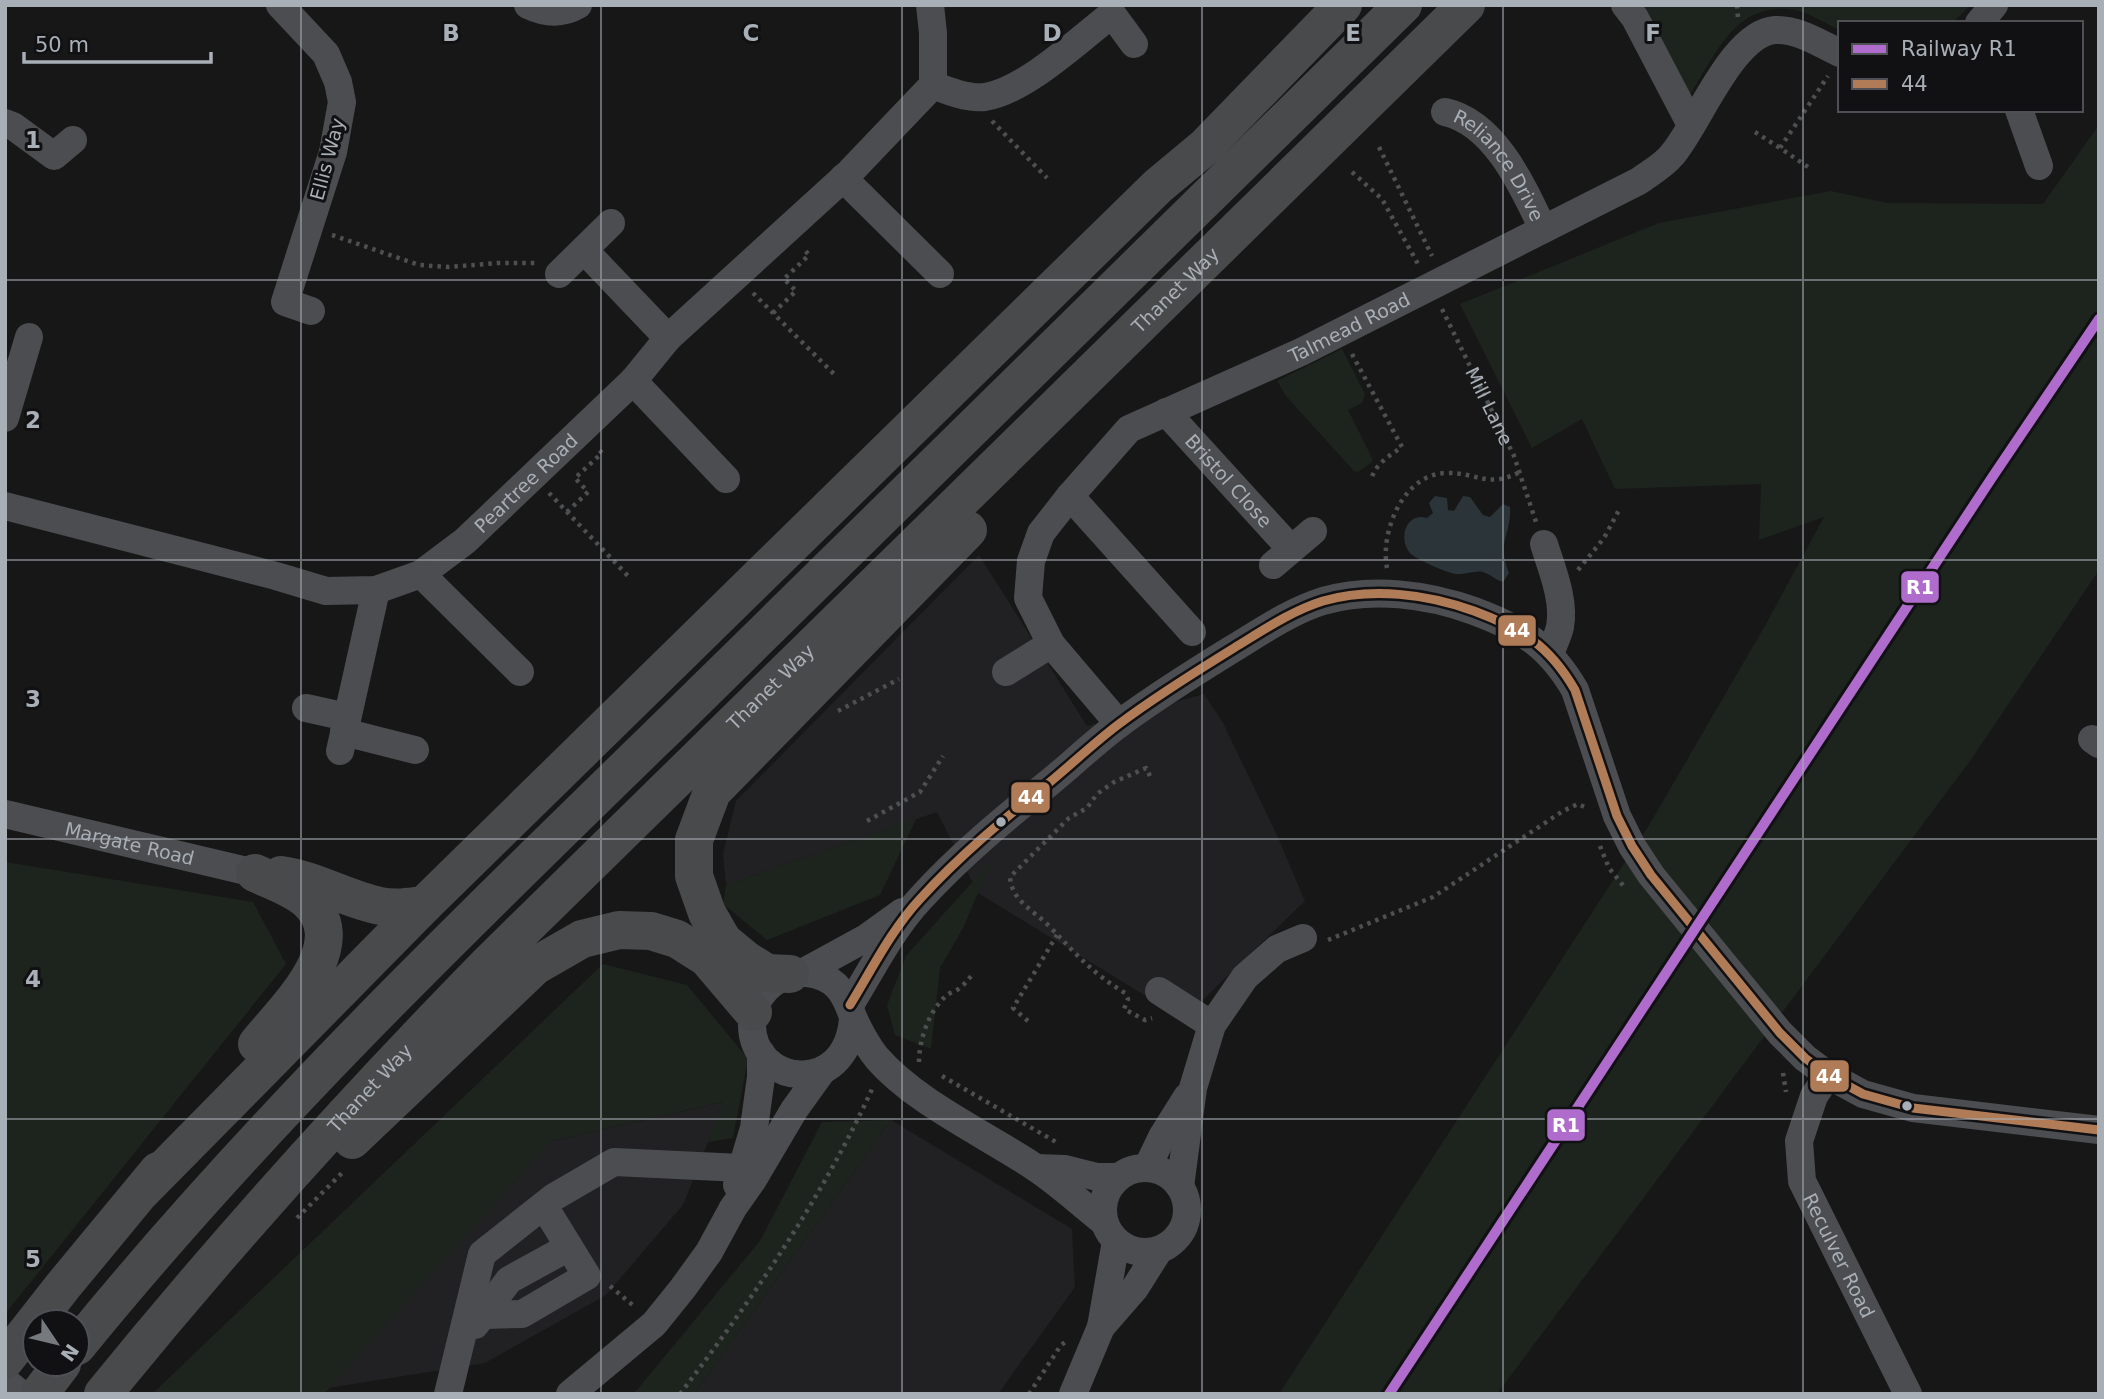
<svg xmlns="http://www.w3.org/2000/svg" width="2104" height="1399" font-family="'DejaVu Sans',sans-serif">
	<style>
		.built { fill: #212123 }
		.green { fill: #1d241e }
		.water { fill: #2b3438 }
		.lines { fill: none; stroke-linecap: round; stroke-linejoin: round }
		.path { stroke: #4d4f51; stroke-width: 4.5; stroke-dasharray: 3.5 5; stroke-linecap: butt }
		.minor { stroke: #4b4d50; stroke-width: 28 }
		.highway { stroke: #494a4c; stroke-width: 38 }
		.bus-1-casing { stroke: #111113; stroke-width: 14 }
		.bus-1 { stroke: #b07c57; stroke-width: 9 }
		.rail-1-casing { stroke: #111113; stroke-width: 16 }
		.rail-1 { stroke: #b06ccc; stroke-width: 10 }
		.grid { fill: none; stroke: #a9afb7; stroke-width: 2; stroke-opacity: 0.55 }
		.bus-dot { fill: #a9afb7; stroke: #111113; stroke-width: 2.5 }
		.labels { text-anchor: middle; stroke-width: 6; stroke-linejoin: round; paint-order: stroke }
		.street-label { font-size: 19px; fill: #a9afb7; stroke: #111113 }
		.grid-label { font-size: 23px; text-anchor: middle; font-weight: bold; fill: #a9afb7; stroke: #111113; stroke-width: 6; stroke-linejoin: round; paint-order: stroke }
		.line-badge { stroke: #111113; stroke-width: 2.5 }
		.badge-label { font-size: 19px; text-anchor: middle; font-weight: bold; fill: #fff }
	</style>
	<rect width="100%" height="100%" fill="#171717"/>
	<path class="built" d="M979 555 1087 726 1204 694 1223 723 1276 833 1305 901 1183 1019 978 893 937 812 726 885 723 854 736 801Z
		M724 1102 683 1205 606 1295 485 1363 328 1388 551 1141Z
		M891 1120 1072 1229 1075 1287 998 1394H694Z"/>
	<path class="green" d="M1639 5H1971L1952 23H1840V30C1826 24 1810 13 1795 10 1735 0 1716 55 1689 96Z
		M2099 125V570L1970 761 1497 1394H1279L1651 822 1766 624 1824 517 1759 540 1761 484 1615 489 1582 419 1532 448 1460 304 1659 223 1831 191 1887 203 2043 204Z
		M1342 349 1365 394 1362 403 1348 410 1372 458V462L1358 472 1354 471 1286 396 1277 381Z
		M916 819 880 895 767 940 723 904 726 885Z
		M992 860 963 928 940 968 931 1049 895 1035 887 1005 906 956Z
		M5 862 253 902 286 964 5 1314Z
		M603 964 687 985 748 1059 733 1138 708 1142 723 1102 551 1141 324 1394H152Z
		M891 1120 694 1394H630L636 1391 760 1241 822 1122Z"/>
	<path class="water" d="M1435 496 1447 498 1448 510 1454 511 1463 496 1470 497 1483 515 1490 517 1503 504 1510 507C1512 534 1496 540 1509 573L1503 582C1496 580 1490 574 1483 572 1476 570 1464 575 1456 574 1449 574 1416 559 1411 554 1397 540 1406 511 1427 518L1433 513 1429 503Z"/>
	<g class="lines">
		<g class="path">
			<path d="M1737 5 1738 18"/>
			<path d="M992 121 1047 178"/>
			<path d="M1755 132 1780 148"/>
			<path d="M1379 147 1432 256"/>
			<path d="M1808 167 1780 148 1828 76"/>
			<path d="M1352 172 1382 199 1418 264"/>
			<path d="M332 235 419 265 449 267 498 263H538"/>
			<path d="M753 293 836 376"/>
			<path id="s1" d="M1442 309 1514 456 1536 522"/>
			<path d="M773 313 796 291 784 279 809 255 803 248"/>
			<path d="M1352 354 1402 447C1389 456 1375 464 1371 480"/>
			<path d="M549 493 628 576"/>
			<path d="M567 512 588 492 575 478 602 453 598 449"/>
			<path d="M1387 568C1380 532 1403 474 1446 473 1477 472 1487 489 1520 472"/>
			<path d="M1578 570 1604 538 1619 510"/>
			<path d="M838 711 899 679"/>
			<path d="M1150 776 1146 768 1114 782 1097 794 1087 808 1069 818 1010 877C1012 902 1034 910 1050 927 1076 954 1092 973 1125 993L1128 999 1124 1009 1145 1020 1152 1018"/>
			<path d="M867 821 920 792 943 756"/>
			<path d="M1600 846 1609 868 1626 889"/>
			<path d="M1328 940 1433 897 1563 811 1578 804 1587 808"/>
			<path d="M1028 1021 1013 1008 1057 935"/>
			<path d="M919 1062C919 1040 929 1010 947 995 951 992 957 991 961 987 966 983 969 978 973 974"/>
			<path d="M1783 1073 1786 1092"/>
			<path d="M942 1076 1056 1142"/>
			<path d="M297 1218 345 1170"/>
			<path d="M610 1286 635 1307"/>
			<path d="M680 1394C753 1298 823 1197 873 1087"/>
			<path d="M1029 1394 1061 1345 1067 1341"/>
		</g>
		<g class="minor">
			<path d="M280 5 326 54 338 82 342 102 333 152 285 302 311 311"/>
			<path d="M528 5C545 13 561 15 578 5"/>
			<path d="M1625 5 1635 18 1691 125"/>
			<path d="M1979 23 1994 5"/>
			<path d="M933 85C948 91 968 99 985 97 1025 91 1080 39 1112 14L1134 44"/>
			<path d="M2019 110 2039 166"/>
			<path id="s2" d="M1445 112C1495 123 1523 187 1543 229"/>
			<path d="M5 123 13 126 54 156 73 140"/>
			<path d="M843 178 940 274"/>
			<path d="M584 250 668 338"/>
			<path d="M559 274 611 223"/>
			<path d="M633 381 726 479"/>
			<path id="s3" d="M1166 412 1291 549"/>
			<path d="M5 418 29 337"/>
			<path d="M1070 496 1192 632"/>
			<path id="s4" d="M5 506 276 576 326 591 376 590 421 574 465 541 633 381 668 338 850 172 933 85V33L930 5"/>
			<path d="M1544 544C1552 570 1565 600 1560 627 1558 636 1553 645 1550 654"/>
			<path d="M1273 565 1313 531"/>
			<path d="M421 574 520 672"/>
			<path d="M1006 672 1051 644"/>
			<path d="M306 708 347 717"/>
			<path id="s5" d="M1119 724 1051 644 1028 598 1031 561 1041 533 1070 496 1129 429 1301 352 1639 181C1650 173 1663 166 1672 155 1698 125 1732 33 1775 30 1798 29 1819 43 1840 53"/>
			<path d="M344 732 415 750"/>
			<path d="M2092 739 2099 744"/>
			<path d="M340 751 376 590"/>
			<path id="s6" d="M5 814 255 873"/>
			<path d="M802 973 866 938 902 912"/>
			<path d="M1159 991 1212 1025"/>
			<path d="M850 1005C872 969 892 929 920 899 959 856 1005 818 1050 782 1073 763 1095 742 1119 724 1155 697 1195 672 1234 648 1262 631 1291 611 1323 601 1372 587 1427 594 1474 611 1522 629 1549 645 1575 690L1617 816 1632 846 1651 875 1780 1033 1805 1058 1828 1075 1863 1094 1913 1108 2099 1130"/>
			<path d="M853 1018C847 1099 752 1085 752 1025 752 991 785 965 817 975 839 981 846 997 853 1017 858 1029 868 1047 877 1058 915 1102 985 1134 1033 1166 1058 1182 1081 1204 1104 1222"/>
			<path id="s7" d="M1828 1075 1814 1096 1799 1141 1802 1181 1908 1394"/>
			<path d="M1036 1168 1065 1169 1097 1177H1119"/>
			<path d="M1147 1168 1162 1137 1187 1097"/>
			<circle cx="1145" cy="1210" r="42"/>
			<path d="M737 1185 754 1128 761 1077V1053"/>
			<path d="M1180 1187 1193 1088 1212 1025 1245 977 1277 949 1303 938"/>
			<path d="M484 1315 522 1314 587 1276 544 1206"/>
			<path d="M475 1325 509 1280 569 1247"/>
			<path d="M1101 1327 1135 1288 1159 1250"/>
			<path d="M5 1381 21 1394"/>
			<path d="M448 1394 482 1254 554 1197 614 1162 741 1168"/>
			<path d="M570 1394 654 1324 683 1288 709 1252 733 1208 752 1181 794 1110 822 1071"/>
			<path d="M1073 1394 1101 1327 1116 1241"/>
		</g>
		<g class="highway">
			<path d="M255 873C272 881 294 888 308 901 355 945 285 1009 257 1044"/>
			<path d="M281 875C316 880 346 899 380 906 395 909 409 907 424 905"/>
			<path d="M790 974 767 973 746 960 723 941 707 913 694 876V840L712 792 968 530"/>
			<path d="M352 1140 535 966 582 939 619 930 651 931 677 939 707 958 753 1012"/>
			<path d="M142 1191 424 905 1158 186 1206 146 1343 5"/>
			<path d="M77 1346C260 1121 471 918 679 716 921 479 1163 243 1403 5"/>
			<path d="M5 1360 63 1286 158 1171"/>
			<path d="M39 1394 62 1364"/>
			<path id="s8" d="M103 1394C224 1245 353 1102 487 965L1466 5"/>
		</g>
		<g class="bus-1-casing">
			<path id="bus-1" d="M850 1005C872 969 892 929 920 899 959 856 1005 818 1050 782 1073 763 1095 742 1119 724 1155 697 1195 672 1234 648 1262 631 1291 611 1323 601 1372 587 1427 594 1474 611 1522 629 1549 645 1575 690L1617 816 1632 846 1651 875 1780 1033 1805 1058 1828 1075 1863 1094 1913 1108 2099 1130"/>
		</g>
		<use href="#bus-1" class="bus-1"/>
		<g class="rail-1-casing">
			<path id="rail-1" d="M1389 1394 1991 479 2099 319"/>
		</g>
		<use href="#rail-1" class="rail-1"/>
	</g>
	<path class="grid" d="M301 5V1394M601 5V1394M902 5V1394M1202 5V1394M1503 5V1394M1803 5V1394M5 280H2099M5 560H2099M5 839H2099M5 1119H2099"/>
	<g class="bus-dot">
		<circle cx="1001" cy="822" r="6"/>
		<circle cx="1907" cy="1106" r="6"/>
	</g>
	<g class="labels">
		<g class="street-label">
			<text transform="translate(327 159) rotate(-75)" y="7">Ellis Way</text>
			<text dy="7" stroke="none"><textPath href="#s2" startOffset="79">Reliance Drive</textPath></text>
			<text dy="7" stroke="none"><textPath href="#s8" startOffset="1540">Thanet Way</textPath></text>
			<text dy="7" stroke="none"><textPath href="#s5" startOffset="602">Talmead Road</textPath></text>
			<text dy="7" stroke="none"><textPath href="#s1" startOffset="108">Mill Lane</textPath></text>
			<text dy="7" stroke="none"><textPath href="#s3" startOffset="93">Bristol Close</textPath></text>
			<text dy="7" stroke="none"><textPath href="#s4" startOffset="569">Peartree Road</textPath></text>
			<text dy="7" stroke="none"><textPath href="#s8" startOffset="973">Thanet Way</textPath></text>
			<text dy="7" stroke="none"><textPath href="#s6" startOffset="128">Margate Road</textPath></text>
			<text dy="7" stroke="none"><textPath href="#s8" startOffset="406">Thanet Way</textPath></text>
			<text dy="7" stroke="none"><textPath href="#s7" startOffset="196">Reculver Road</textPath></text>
		</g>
	</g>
	<g class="grid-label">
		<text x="451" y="41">B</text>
		<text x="751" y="41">C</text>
		<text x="1052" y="41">D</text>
		<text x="1353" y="41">E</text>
		<text x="1653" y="41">F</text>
		<text x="33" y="148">1</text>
		<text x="33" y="428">2</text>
		<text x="33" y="707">3</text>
		<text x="33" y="987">4</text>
		<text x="33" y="1267">5</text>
	</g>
	<g class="line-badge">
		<rect x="1900" y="570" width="40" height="34" rx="7" fill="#b06ccc"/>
		<rect x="1497" y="614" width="40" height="33" rx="7" fill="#b07c57"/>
		<rect x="1010" y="781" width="41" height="33" rx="7" fill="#b07c57"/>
		<rect x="1809" y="1059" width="41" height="34" rx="7" fill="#b07c57"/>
		<rect x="1546" y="1108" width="40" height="34" rx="7" fill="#b06ccc"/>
	</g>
	<g class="badge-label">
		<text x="1920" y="594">R1</text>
		<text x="1517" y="637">44</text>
		<text x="1031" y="804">44</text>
		<text x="1829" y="1083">44</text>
		<text x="1566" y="1132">R1</text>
	</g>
	<rect width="2104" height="1399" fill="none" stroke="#a9afb7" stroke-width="14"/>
	<rect x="1838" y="21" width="245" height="91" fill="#111113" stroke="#4e5055" stroke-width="2"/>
	<rect x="1852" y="44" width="35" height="10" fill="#b06ccc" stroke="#4e5055" stroke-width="2"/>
	<text x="1901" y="56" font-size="21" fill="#a9afb7">Railway R1</text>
	<rect x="1852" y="79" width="35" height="10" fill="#b07c57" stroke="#4e5055" stroke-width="2"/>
	<text x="1901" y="91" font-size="21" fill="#a9afb7">44</text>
	<g transform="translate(56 1343) rotate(125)"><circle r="33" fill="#111113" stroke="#4e5055" stroke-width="2"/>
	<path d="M0-5L12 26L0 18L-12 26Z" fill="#767a7f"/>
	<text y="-10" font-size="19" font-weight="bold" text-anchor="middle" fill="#a9afb7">N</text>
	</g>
	<path d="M24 52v10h187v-10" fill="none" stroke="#a9afb7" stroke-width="3.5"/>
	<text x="35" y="52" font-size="21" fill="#a9afb7" stroke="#111113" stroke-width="5" paint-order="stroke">50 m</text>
</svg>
